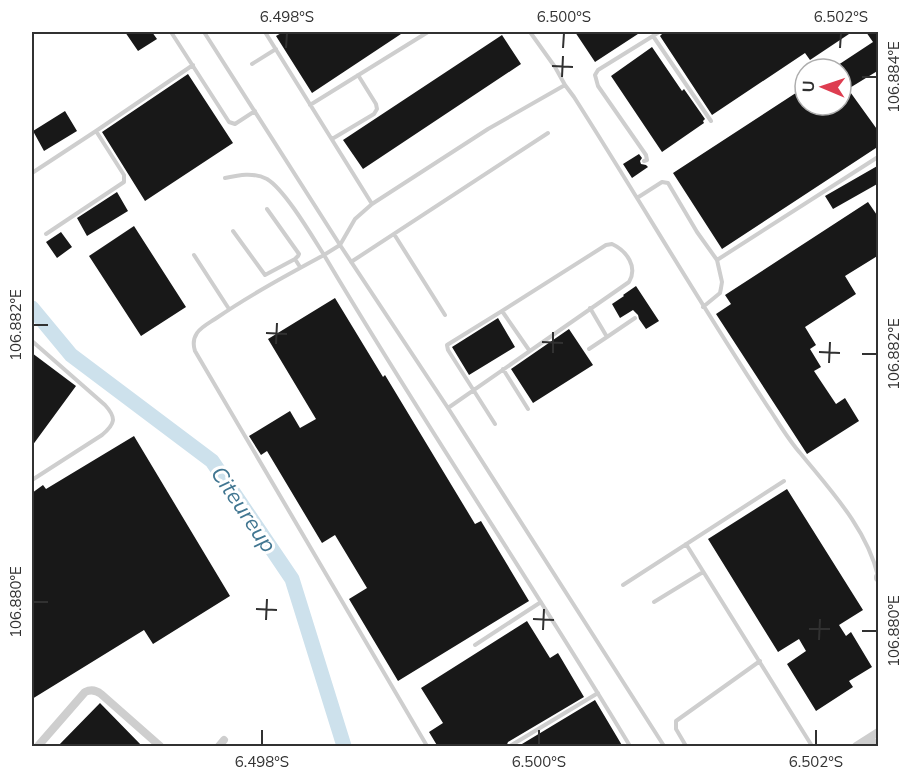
<svg xmlns="http://www.w3.org/2000/svg" width="910" height="778" font-family="Mulish,sans-serif">
	<style>
		.lines { fill: none; stroke-linecap: round; stroke-linejoin: round }
		.river { stroke: #cde1ec; stroke-width: 15 }
		.building { fill: #181818 }
		.service { stroke: #cecece; stroke-width: 4 }
		.minor { stroke: #cecece; stroke-width: 8 }
		.ticks { fill: none; stroke: #313131; stroke-width: 2 }
		.labels { text-anchor: middle; stroke-width: 6; stroke-linejoin: round; paint-order: stroke }
		.water-label { font-size: 22px; font-style: italic; fill: #417691; stroke: #fff }
		.neatline { fill: none; stroke: #313131; stroke-width: 2 }
		.ticks-label { font-size: 15px; text-anchor: middle; fill: #313131 }
	</style>
	<rect width="100%" height="100%" fill="#fff"/>
	<g class="lines">
		<path class="river" d="M32 308 71 355 212 461 292 579 344 746"/>
	</g>
	<path class="building" d="M125 32H152L157 39 138 51Z
		M283 32H404L312 93 276 36Z
		M575 32H641L595 62Z
		M664 32H852L810 60 805 53 712 115 660 36Z
		M866 32H879V70L848 89 879 132V146L722 249 673 173 805 87V105H841V69H832L873 42Z
		M502 35 521 64 363 169 343 140Z
		M652 47 682 91 684 89 705 119 703 121 704 123 662 152 611 76Z
		M188 74 233 143 145 201 102 132Z
		M65 111 77 131 44 151 33 131Z
		M639 154 642 158 640 161 641 164 646 165 648 167 632 178 623 164Z
		M879 165V183L833 209 825 196Z
		M117 192 128 211 87 236 77 218Z
		M868 202 879 218V255L845 276 856 294 805 327 816 345 810 349 821 367 814 371 836 404 845 398 859 421 807 454 716 314 731 304 725 295Z
		M134 226 186 307 141 336 89 256Z
		M61 232 72 247 57 258 46 242Z
		M636 286 659 321 646 329 639 319 638 315 633 310 620 318 612 304 624 296 623 295Z
		M335 298 383 377 385 375 475 524 481 521 529 601 398 681 349 599 367 588 335 535 322 543 267 451 261 455 249 436 290 411 300 428 316 419 268 339Z
		M498 318 515 347 469 375 452 347Z
		M569 329 593 365 533 403 511 369Z
		M32 353 76 386 32 446Z
		M134 436 230 596 153 644 144 630 32 699V493L43 485 46 489Z
		M787 489 863 610 839 625 846 636 851 632 872 667 849 681 853 687 816 711 787 664 806 651 799 639 778 652 708 539Z
		M527 621 550 658 558 653 584 697 508 742 506 747H438L429 732 443 723 421 688Z
		M595 700 623 747H517Z
		M100 703 143 747H57Z"/>
	<g class="lines">
		<path class="service" d="M171 32 229 122 235 124 255 111
			M204 32 340 245 324 255C422 421 531 581 630 746
			M265 32 372 204
			M530 32 555 67 565 85
			M653 36 659 32
			M252 64 276 49
			M310 105 428 32
			M332 139 374 114 377 109 376 104 358 75
			M644 161 647 160 646 155 598 86 595 75 598 70 653 36 711 121
			M32 173 96 131 193 65
			M225 178C239 175 253 172 267 179 285 190 312 236 324 255 287 275 250 295 215 319 209 323 201 327 197 333 193 339 193 345 195 351L427 746
			M637 198 662 182 668 183 697 232 717 260 722 282 721 288 720 293 703 307
			M267 209 299 254 298 256 295 259
			M233 231 265 275 295 259 300 267
			M46 234 124 182V175L96 131
			M394 234 445 315
			M194 255 229 309
			M717 260 878 157
			M351 262 548 133
			M607 337 635 318
			M32 341 105 405C117 418 115 424 102 435L32 480
			M589 349 607 337 590 308
			M503 369 528 409
			M448 408 629 282C638 267 627 251 612 244L606 245 502 311 529 350
			M495 424 448 350 447 345 502 311
			M686 544 812 746
			M623 585 784 481
			M654 602 703 572
			M475 645 541 602
			M510 746 598 693
			M664 746 448 408 340 245 355 219 372 204 488 129 565 85 574 97C641 202 703 309 772 413 781 427 790 442 801 454 831 491 867 529 878 576
			M686 746 676 729V721L760 661"/>
		<path class="minor" d="M878 578V577
			M865 741 878 743
			M38 746 85 692C91 689 96 690 101 694L160 746
			M219 746 224 740
			M856 746 878 732"/>
	</g>
	<path class="ticks" d="M286 48 287 33M563 48 564 33M840 48 841 33M552 66 573 67M562 77 563 56M862 77H877M33 325H48M266 333 287 334M542 342 563 343M276 344 277 323M819 352 840 353M553 353V332M862 354H877M829 363 830 342M33 602H48M256 609 277 610M533 619 554 620M266 620 267 599M809 629H830M543 630 544 609M862 631H877M819 640 820 619M262 745V730M539 745V730M816 745V730"/>
	<g class="labels">
		<g class="water-label">
			<text transform="translate(244 509) rotate(56)" y="8">Citeureup</text>
		</g>
	</g>
	<rect width="910" height="778" fill="none" stroke="#ffffff" stroke-width="66"/>
	<g transform="translate(823 87) rotate(272)"><circle r="28" fill="#ffffff" stroke="#adadad" stroke-width="1.5"/>
	<path d="M0-4.5L10 22L0 15L-10 22Z" fill="#de3d50"/>
	<text y="-9" font-size="16" font-weight="bold" text-anchor="middle" fill="#313131">U</text>
	</g>
	<rect x="33" y="33" width="844" height="712" class="neatline"/>
	<g class="ticks-label">
		<text x="287" y="22">6.498°S</text>
		<text x="564" y="22">6.500°S</text>
		<text x="841" y="22">6.502°S</text>
		<text transform="translate(894 77) rotate(-90)" y="5">106.884°E</text>
		<text transform="translate(16 325) rotate(-90)" y="5">106.882°E</text>
		<text transform="translate(894 354) rotate(-90)" y="5">106.882°E</text>
		<text transform="translate(16 602) rotate(-90)" y="5">106.880°E</text>
		<text transform="translate(894 631) rotate(-90)" y="5">106.880°E</text>
		<text x="262" y="767">6.498°S</text>
		<text x="539" y="767">6.500°S</text>
		<text x="816" y="767">6.502°S</text>
	</g>
</svg>
